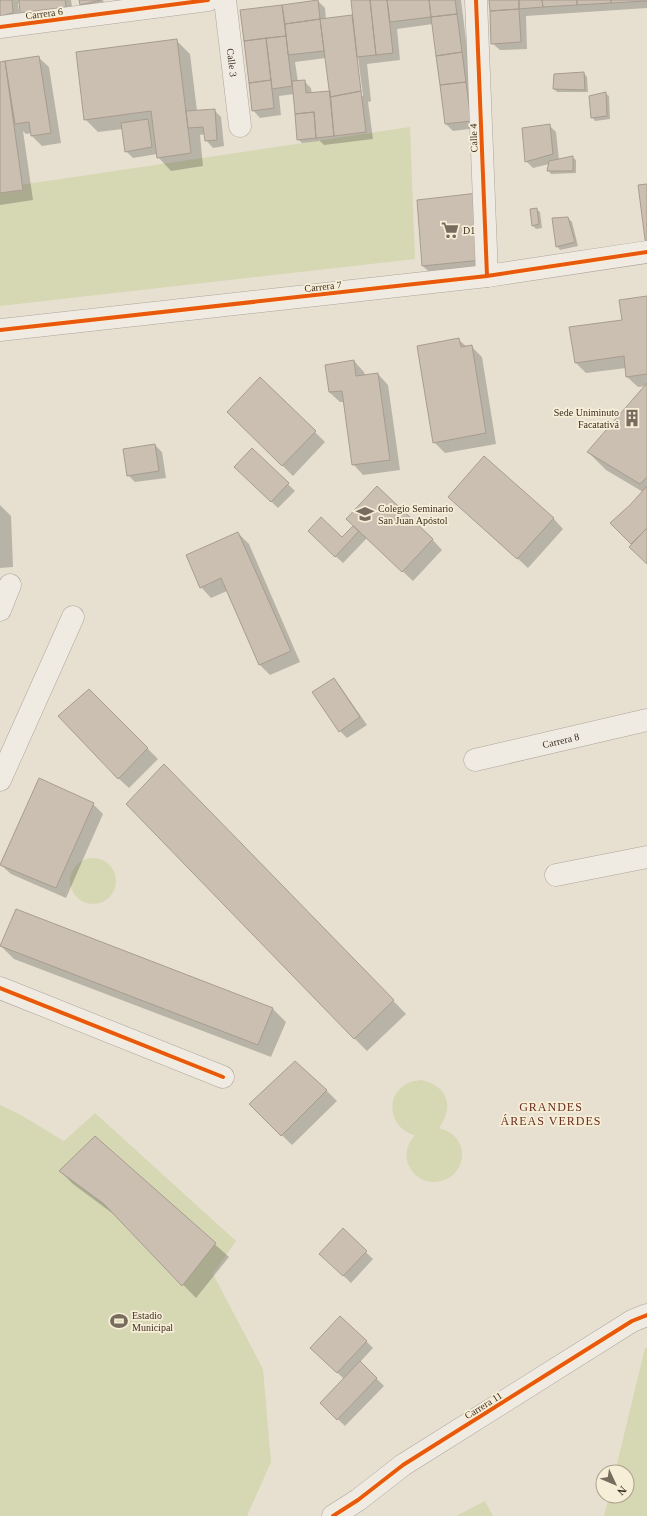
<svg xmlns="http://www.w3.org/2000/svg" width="647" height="1516" font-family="'Times New Roman',serif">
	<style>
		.green { fill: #d6d7b3 }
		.shadow { fill: #0003; fill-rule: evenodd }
		.building { fill: #cbbfb2; stroke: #a89c90 }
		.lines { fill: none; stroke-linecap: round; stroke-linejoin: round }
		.minor-casing { stroke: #ada599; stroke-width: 23 }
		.minor { stroke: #efebe3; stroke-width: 22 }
		.cycleway-casing { stroke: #f7eed8; stroke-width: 6 }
		.cycleway { stroke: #e8590c; stroke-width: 4 }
		.labels { text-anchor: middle; stroke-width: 3.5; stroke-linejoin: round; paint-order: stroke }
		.street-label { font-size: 10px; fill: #3d2e20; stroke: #f7eed8 }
		.poi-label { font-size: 10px; fill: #3d2e20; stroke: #f7eed8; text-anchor: start }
		.quarter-label { font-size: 12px; letter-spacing: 1px; fill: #6b2e1e; stroke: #f7eed8 }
	</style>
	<rect width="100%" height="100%" fill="#e7e0d1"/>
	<path class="green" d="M410 127 415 259 0 306V188Z
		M70 881a23 23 0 1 1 46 0a23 23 0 1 1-46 0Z
		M422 1080C447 1086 455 1106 439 1128 450 1131 457 1136 461 1147 470 1179 424 1197 409 1166 404 1155 407 1144 415 1135 392 1130 384 1100 403 1086 409 1081 415 1081 422 1080Z
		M0 1105 19 1114 64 1141 95 1113 236 1241 213 1274 263 1369 271 1462 247 1516H0Z
		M645 1348H647V1516H604L609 1496H627V1472H615Z
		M485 1501 493 1516H456Z"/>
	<path class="shadow" d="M0 0H71L73 13 28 20 21 13 20 3H18L20 20 0 24Z
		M80 0H103L104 3 84 8 81 4Z
		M352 0H461L477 128 453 131 446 124 433 24 397 29 400 60 367 64 371 101 368 102 373 139 324 145 319 140V141L302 143 298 139 294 94 279 96 281 115 260 118 253 110 241 11 318 1 325 8 326 19 352 16 354 18ZM356 55 358 57 363 96H361ZM326 58 330 92 312 94 311 88 304 81 298 82 295 62Z
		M490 0H647V8L526 16 527 49 500 50 492 43Z
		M176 40 190 54 197 111 214 110 221 117 224 146 213 148 206 140 205 134 200 135 203 166 171 171 158 157 157 154 133 158 126 151 123 129 98 132 85 119Z
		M38 57 49 67 61 143 42 146 32 136V133L26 134 23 131 33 200 0 205V63Z
		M584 73 587 77 588 92H557L554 89Z
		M605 93 609 96 610 119 595 121 592 117Z
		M549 125 556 132 559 160 572 157 576 160V173L551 174 548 170 549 164 533 168 526 161Z
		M418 201 492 270 433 276 423 266Z
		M536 209 540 212 542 228 536 229 533 226Z
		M568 218 572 222 578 246 560 250 557 246Z
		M647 297V563L633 544 611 523 630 506 643 492 606 470 588 452 646 386 638 387 627 377 626 368 586 373 576 363 571 328 623 321Z
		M459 340 467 347H472L482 357 496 444 445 453 434 442Z
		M354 361 364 372 365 376 378 374 388 385 400 470 363 475 353 464 344 402H340L329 392Z
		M228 412 315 432 325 442 293 476Z
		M155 445 162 452 166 478 135 482 128 475Z
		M242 474 288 484 295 491 278 508Z
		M449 497 553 518 563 529 528 568Z
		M0 505 11 516 13 567 0 568Z
		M354 526 432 539 442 550 413 581 367 538 343 563 316 538 342 539Z
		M238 533 249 544 300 662 270 675 260 665 227 591 211 598 201 587Z
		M333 679 340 686 367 725 347 738 340 731Z
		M89 690 158 759 129 788 118 778Z
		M40 779 93 804 103 814 66 898 11 874 0 864Z
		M178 779 406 1014 367 1051 354 1038Z
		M0 945 273 1009 286 1022 271 1057 14 959Z
		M326 1090 337 1101 292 1145 250 1104Z
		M95 1137 229 1257 196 1298 116 1216 73 1184 60 1171Z
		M343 1230 373 1259 351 1283 327 1260Z
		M366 1341 373 1348 360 1362 384 1386 345 1426 321 1403 344 1379 319 1355Z"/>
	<path class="building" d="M0 0H12L13 13 0 16Z
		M19 0H65L66 7 20 13Z
		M79 0H101L80 5Z
		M318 0 320 19 285 24 282 5Z
		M351 0H370L376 55 357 57Z
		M370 0H387L393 53 376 55Z
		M387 0H429L431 17 390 22Z
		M429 0H455L457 14 431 17Z
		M489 0H519V9L490 11Z
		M519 0H542L543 7 519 9Z
		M542 0H577V5L543 7Z
		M577 0H611V3L577 5Z
		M611 0H647V1L611 3Z
		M282 5 286 36 244 41 240 10Z
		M519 9 521 42 491 44 490 11Z
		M457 14 462 52 436 56 431 17Z
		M352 15 361 91 330 97 320 19Z
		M320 19 324 51 288 55 285 24Z
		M286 36 292 86 272 89 266 38Z
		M266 38 271 80 249 83 244 41Z
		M177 39 191 153 157 158 151 111 84 120 76 52Z
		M462 52 466 82 440 85 436 56Z
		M39 56 51 133 31 136 29 122 15 124 5 61Z
		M5 61 23 190 0 193V62Z
		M584 72 585 90 553 89 554 74Z
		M271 80 274 108 252 111 249 83Z
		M305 80 306 93 330 91 334 136 316 138 314 112 295 114 292 81Z
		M466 82 471 121 445 124 440 85Z
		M361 91 366 132 334 136 330 97Z
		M606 92 607 116 591 118 589 96Z
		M215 109 217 140 205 141 203 127 188 128 186 111Z
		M314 112 316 138 297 140 295 114Z
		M148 119 152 147 125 152 121 123Z
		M550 124 553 154 525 162 522 128Z
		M573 156V171H547L549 161Z
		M647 184V247H646L638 185Z
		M478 193 482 260 422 266 417 200Z
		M537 208 539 224 532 226 530 209Z
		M568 217 575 242 556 247 552 218Z
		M647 296V374L626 377 624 356 575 363 569 327 622 320 619 300Z
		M459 338 461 347 472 345 486 433 433 443 417 346Z
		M354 360 356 376 378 373 390 460 352 465 342 391 329 392 325 365Z
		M260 377 316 431 282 466 227 412Z
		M647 383V477L640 484 587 452Z
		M155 444 159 471 127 476 123 449Z
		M252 448 289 483 271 502 234 467Z
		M484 456 554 518 517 559 448 497Z
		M377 486 433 539 402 572 346 519Z
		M647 486V528L631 544 610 523 630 505Z
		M321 517 342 537 353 526 359 531 335 557 308 531Z
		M647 528V564L629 547Z
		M238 532 291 651 259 665 221 578 200 588 186 555Z
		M334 678 360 717 339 732 312 692Z
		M89 689 148 748 118 779 58 716Z
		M164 764 394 1000 354 1039 126 804Z
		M39 778 94 803 56 888 0 865Z
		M16 909 273 1008 258 1045 0 946Z
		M295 1061 327 1090 281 1136 249 1104Z
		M95 1136 216 1243 182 1286 104 1204 59 1171Z
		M343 1228 367 1251 343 1276 319 1254Z
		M340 1316 367 1341 337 1373 310 1348Z
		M360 1361 377 1378 337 1420 320 1403Z"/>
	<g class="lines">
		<g class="minor-casing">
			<g id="minor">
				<path id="s1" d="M225 0 240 126"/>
				<path d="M476 0 487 276"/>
				<path d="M0 27 208 0"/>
				<path d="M0 330 487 276 647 252"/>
				<path d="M0 610 10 585"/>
				<path id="s2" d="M475 760 647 720"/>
				<path d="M0 780 73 617"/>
				<path d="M556 875 647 857"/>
				<path d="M0 988 223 1077"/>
				<path d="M333 1516 358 1500 403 1465 632 1321 647 1315"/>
			</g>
		</g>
		<use href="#minor" class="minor"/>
		<g class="cycleway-casing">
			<path id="cycleway" d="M476 0 487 276
				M0 27 208 0
				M0 330 487 276 647 252
				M0 988 223 1077
				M333 1516 358 1500 403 1465 632 1321 647 1315"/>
		</g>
		<use href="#cycleway" class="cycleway"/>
	</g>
	<defs>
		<g id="supermarket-bare" transform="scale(1.38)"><path d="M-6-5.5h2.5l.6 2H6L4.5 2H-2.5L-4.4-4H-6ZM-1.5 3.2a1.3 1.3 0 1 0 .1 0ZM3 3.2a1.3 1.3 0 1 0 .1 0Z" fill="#786c5e" stroke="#f7eed8" stroke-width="2.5" paint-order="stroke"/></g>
		<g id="building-bare" transform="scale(1.38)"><path d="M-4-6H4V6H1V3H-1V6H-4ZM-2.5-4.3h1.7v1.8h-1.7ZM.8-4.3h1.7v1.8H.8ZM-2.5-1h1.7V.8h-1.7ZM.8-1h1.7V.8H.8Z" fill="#786c5e" stroke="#f7eed8" stroke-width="2.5" paint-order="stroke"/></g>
		<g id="school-bare" transform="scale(1.38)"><path d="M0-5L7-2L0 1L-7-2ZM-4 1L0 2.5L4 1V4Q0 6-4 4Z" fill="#786c5e" stroke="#f7eed8" stroke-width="2.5" paint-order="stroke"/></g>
		<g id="stadium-bare" transform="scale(1.38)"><path d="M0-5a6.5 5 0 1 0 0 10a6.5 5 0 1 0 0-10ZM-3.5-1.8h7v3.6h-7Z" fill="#786c5e" stroke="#f7eed8" stroke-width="2.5" paint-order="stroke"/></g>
	</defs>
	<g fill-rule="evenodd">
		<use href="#supermarket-bare" x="450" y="230"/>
		<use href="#building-bare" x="632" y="418"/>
		<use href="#school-bare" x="365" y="514"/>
		<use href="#stadium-bare" x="119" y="1321"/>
	</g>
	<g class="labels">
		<g class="street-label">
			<text transform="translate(44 13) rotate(-7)" y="4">Carrera 6</text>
			<text dy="4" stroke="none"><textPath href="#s1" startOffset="63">Calle 3</textPath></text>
			<text transform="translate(473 138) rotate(-92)" y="4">Calle 4</text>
			<text transform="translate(323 286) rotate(-6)" y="4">Carrera 7</text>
			<text dy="4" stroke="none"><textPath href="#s2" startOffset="88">Carrera 8</textPath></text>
			<text transform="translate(483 1405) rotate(-32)" y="4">Carrera 11</text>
		</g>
		<g class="poi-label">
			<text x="463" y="234">D1</text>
			<text x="619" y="416" text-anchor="end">Sede Uniminuto<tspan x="619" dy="12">Facatativá</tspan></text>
			<text x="378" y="512">Colegio Seminario<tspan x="378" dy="12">San Juan Apóstol</tspan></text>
			<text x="132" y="1319">Estadio<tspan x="132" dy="12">Municipal</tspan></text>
		</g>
		<g class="quarter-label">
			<text x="551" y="1111">GRANDES<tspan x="551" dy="14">ÁREAS VERDES</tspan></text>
		</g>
	</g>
	<g transform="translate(615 1484) rotate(134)"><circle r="19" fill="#f7eed8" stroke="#ada18e"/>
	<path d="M0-3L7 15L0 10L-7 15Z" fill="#786c5e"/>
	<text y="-6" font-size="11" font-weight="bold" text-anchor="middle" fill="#3d2e20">N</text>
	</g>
</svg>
